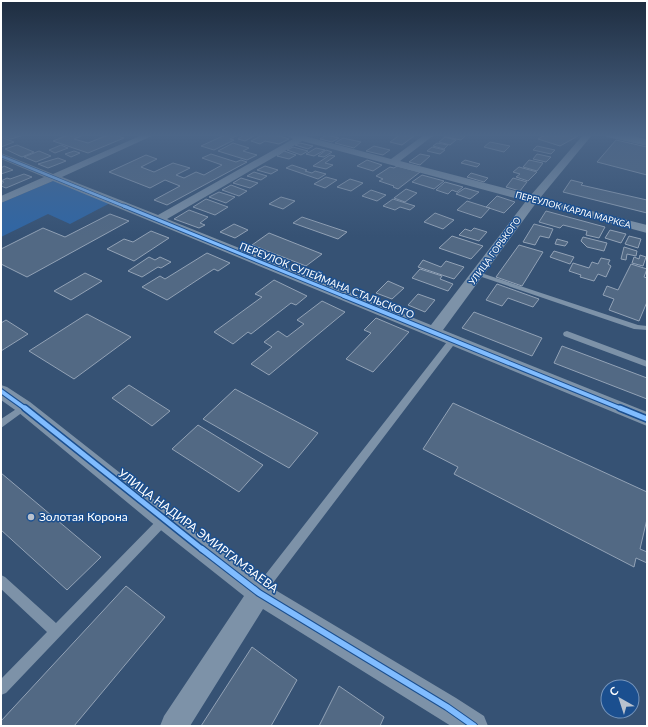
<svg xmlns="http://www.w3.org/2000/svg" width="648" height="727" font-family="Lato,sans-serif">
	<style>
		.green { fill: #2f66a5 }
		.building { fill: #526984; stroke: #92a2b6 }
		.lines { fill: none; stroke-linecap: round; stroke-linejoin: round }
		.lane { fill: #7d92a8; fill-rule: evenodd }
		.street { fill: #7d92a8; fill-rule: evenodd }
		.cycleway-far4-casing { stroke: #1b4f8f; stroke-width: 4 }
		.cycleway-far3-casing { stroke: #1b4f8f; stroke-width: 5 }
		.cycleway-far2-casing { stroke: #1b4f8f; stroke-width: 6 }
		.cycleway-far1-casing { stroke: #1b4f8f; stroke-width: 8 }
		.cycleway-casing { stroke: #1b4f8f; stroke-width: 8 }
		.cycleway-far4 { stroke: #80bcff; stroke-width: 2.5 }
		.cycleway-far3 { stroke: #80bcff; stroke-width: 3 }
		.cycleway-far2 { stroke: #80bcff; stroke-width: 4 }
		.cycleway-far1 { stroke: #80bcff; stroke-width: 5 }
		.cycleway { stroke: #80bcff; stroke-width: 6 }
		.poi-dot { fill: #b9c2ce; stroke: #1b4f8f; stroke-width: 1.5 }
		.labels { text-anchor: middle; stroke-width: 3; stroke-linejoin: round; paint-order: stroke }
		.far-street-label { font-size: 9px; fill: #fff; stroke: #1b4f8f }
		.street-label { font-size: 10px; fill: #fff; stroke: #1b4f8f }
		.near-poi-label { font-size: 12px; fill: #fff; stroke: #1b4f8f; text-anchor: start }
		.near-street-label { font-size: 12px; fill: #fff; stroke: #1b4f8f }
	</style>
	<rect width="100%" height="100%" fill="#365274"/>
	<path class="green" d="M55 180 112 202 70 224 48 214 1 237V203Z"/>
	<path class="building" d="M1 135H23L11 139Z
		M68 135H83L74 139 88 143 108 135H115L124 138 88 153 53 141Z
		M225 135H238L230 139 234 140 214 150 201 146Z
		M244 135H253L254 136 245 141 238 139Z
		M263 135H277L289 139 279 144 265 141 260 144 251 141Z
		M326 135H327L339 138 332 142 320 139Z
		M400 135H411L414 136 402 145 390 142Z
		M447 135H466L461 140 446 137Z
		M545 135H576L578 136 560 146 538 139Z
		M624 135H647V140Z
		M1 137 14 142 1 147Z
		M445 137 456 140 450 145 439 142Z
		M343 138 361 142 354 148 335 143Z
		M616 140 647 147V175L597 162Z
		M490 142 510 146 504 152 484 147Z
		M233 143 249 148 243 151 257 155 247 160 218 151Z
		M300 143 313 146 308 149 295 145Z
		M437 143 448 145 444 149 433 146Z
		M17 145 34 152 22 157 5 149Z
		M61 145 68 148 55 153 49 150Z
		M374 146 390 150 383 155 366 151Z
		M537 146 555 150 551 154 533 150Z
		M293 147 308 151 301 155 287 150Z
		M432 147 445 150 440 154 427 151Z
		M316 148 325 150 314 156 306 154Z
		M326 150 332 152 324 157 318 156Z
		M39 151 51 156 36 162 24 157Z
		M74 151 80 153 71 157 65 154Z
		M284 151 296 155 289 159 277 156Z
		M211 154 236 162 241 160 247 162 167 205 154 200 180 186 165 180 150 188 109 172 146 155 157 159 141 167 154 172 173 163 190 168 176 175 184 178 196 172 204 175 222 165 202 158Z
		M420 154 430 156 420 165 409 162Z
		M537 154 551 157 546 162 533 159Z
		M330 155 335 156 325 163 333 165 326 169 313 166Z
		M58 158 66 161 48 168 38 164Z
		M367 160 382 165 373 171 357 166Z
		M465 160 480 164 477 167 461 163Z
		M529 160 543 163 537 171 523 167Z
		M292 165 307 170 305 171 312 173 315 171 326 174 318 179 286 168Z
		M4 166 13 170 1 174V168Z
		M265 166 278 170 271 174 257 170Z
		M397 166 420 172 398 189 393 187 394 186 379 181 383 179 376 176 390 167 394 168Z
		M519 167 537 172 528 181 516 177 520 174 513 172Z
		M254 172 267 176 261 180 247 176Z
		M471 173 488 178 484 182 467 177Z
		M24 174 32 177 6 188 1 186V184L4 182 1 181 7 178 10 179Z
		M422 175 444 181 434 189 412 182Z
		M326 177 337 180 325 188 314 184Z
		M241 178 258 183 250 188 233 183Z
		M513 178 527 182 520 191 506 187Z
		M350 179 363 183 351 191 337 187Z
		M571 180 583 183 581 185 647 200V213L563 192Z
		M445 182 463 187 457 192 452 190 448 194 436 190Z
		M231 185 247 191 239 196 222 190Z
		M465 188 479 192 470 199 456 194Z
		M406 189 417 193 405 202 394 198Z
		M371 190 386 195 377 201 362 196Z
		M219 192 235 197 226 203 209 197Z
		M497 196 515 202 504 213 486 207Z
		M281 197 295 201 283 209 269 204Z
		M206 199 228 207 215 215 193 207Z
		M393 199 415 206 410 210 400 207 395 210 383 206Z
		M467 201 486 207 490 208 481 218 457 210Z
		M189 210 208 217 200 223 205 225 199 228 174 219Z
		M546 211 605 227 599 238 586 235 587 231 563 225 560 228 539 222Z
		M435 213 454 220 443 229 424 222Z
		M110 214 129 221 27 277 1 264V249L43 228 65 237Z
		M302 217 347 232 338 239 293 223Z
		M234 224 248 230 235 238 220 232Z
		M534 224 553 229 549 238 540 236 535 245 523 242Z
		M474 228 487 232 479 241 459 235 465 229 471 231Z
		M610 230 626 234 621 243 605 238Z
		M151 231 169 238 134 261 107 249 124 239 133 242Z
		M269 233 322 254 306 266 252 245Z
		M452 236 483 246 471 259 439 248Z
		M629 236 641 239 638 248 625 244Z
		M583 237 607 243 604 251 587 247 581 241Z
		M557 239 568 242 565 246 555 244Z
		M519 245 543 252 522 286 496 277Z
		M624 247 637 251 636 256 627 254 626 260 621 259Z
		M554 251 574 257 570 264 550 257Z
		M207 253 230 263 218 271 214 269 167 300 142 287 160 276 165 279Z
		M640 255 646 257 643 266 632 263 634 257 639 259Z
		M149 257 155 260 160 257 171 262 161 268 158 267 142 277 128 271Z
		M601 258 610 260 608 264 611 266 606 277 598 274 594 281 580 277 581 275 569 271 573 263 589 268 592 262 598 264Z
		M423 260 441 267 446 261 464 267 454 279 418 267Z
		M631 264 647 269 644 277 647 278V302L639 321 609 310 614 299 603 295 607 286 618 290Z
		M420 269 442 276 440 279 453 284 448 291 412 278Z
		M85 273 102 281 71 300 54 291Z
		M274 280 307 296 296 305 291 303 251 334 248 332 233 344 214 332 262 297 255 294Z
		M388 281 404 288 392 299 376 293Z
		M497 284 539 299 533 307 508 298 502 306 486 300Z
		M418 294 435 300 425 312 408 305Z
		M322 301 345 312 269 375 251 364 272 347 264 342 278 331 287 337 304 324 297 320Z
		M474 312 542 338 532 356 462 328Z
		M87 314 131 337 74 379 29 351Z
		M376 318 409 332 373 372 346 359 371 333 364 330Z
		M6 320 28 334 1 351V323Z
		M562 346 647 378V399L554 363Z
		M129 385 170 411 152 426 112 398Z
		M235 389 318 433 289 468 203 419Z
		M453 403 647 492V519L640 549 647 552V563L636 558 634 567 454 474 458 467 423 449Z
		M198 425 263 465 239 492 172 449Z
		M1 473 101 557 67 590 1 530Z
		M126 586 165 617 74 726H1V721Z
		M252 647 297 680 271 726H201Z
		M339 686 384 717 380 726H319Z"/>
	<g class="lines">
		<path class="lane" d="M478 272 638 325 647 326V330L634 329 476 275 475 274Z
			M567 331 647 361V367L564 336 563 334 564 332Z
			M453 337 456 338 457 340 456 342 263 596 259 598 255 596 253 592 255 588 450 338Z
			M24 404 27 405 28 407 27 409 1 428V419Z
			M164 515 168 517 169 520 168 523 6 693 1 695V679L47 632 1 589V575L5 577 56 623 160 517Z"/>
		<path class="street" d="M142 135H154L62 177 158 215 293 139 286 135H301L391 159 424 135H434L400 161 531 195 583 135H592L540 198 647 225V233L536 203 443 330 647 412V426L53 181 1 203V196L44 177 1 159V153L53 174ZM302 141 526 201 431 325 167 219Z
			M606 135H623L647 140V146L607 137Z
			M1 385 7 387 30 402 171 513 267 585 456 698 484 716 488 726H451L263 609 190 726H160L164 716 244 596 157 527 18 412 1 400Z"/>
		<g class="cycleway-far4-casing">
			<path id="cycleway-far4" d="M1 156 126 207"/>
		</g>
		<g class="cycleway-far3-casing">
			<path id="cycleway-far3" d="M124 206 346 297"/>
		</g>
		<g class="cycleway-far2-casing">
			<path id="cycleway-far2" d="M344 296 622 409
				M1 391 26 409"/>
		</g>
		<g class="cycleway-far1-casing">
			<path id="cycleway-far1" d="M25 408 203 550
				M620 408 647 419"/>
		</g>
		<g class="cycleway-casing">
			<path id="cycleway" d="M202 549 259 593 447 707 474 726"/>
		</g>
		<use href="#cycleway-far4" class="cycleway-far4"/>
		<use href="#cycleway-far3" class="cycleway-far3"/>
		<use href="#cycleway-far2" class="cycleway-far2"/>
		<use href="#cycleway-far1" class="cycleway-far1"/>
		<use href="#cycleway" class="cycleway"/>
	</g>
	<linearGradient id="sky" x2="0" y2="1"><stop stop-color="#1e2d40"/><stop offset="0.57" stop-color="#4c6688"/><stop offset="1" stop-color="#4c6688" stop-opacity="0"/></linearGradient>
	<rect width="648" height="237" fill="url(#sky)"/>
	<circle class="poi-dot" cx="31" cy="517" r="4"/>
	<g class="labels">
		<g class="far-street-label">
			<text transform="translate(573 210) rotate(15)" y="3">ПЕРЕУЛОК КАРЛА МАРКСА</text>
			<text transform="translate(495 251) rotate(-54)" y="3">УЛИЦА ГОРЬКОГО</text>
		</g>
		<g class="street-label">
			<text transform="translate(327 280) rotate(22)" y="4">ПЕРЕУЛОК СУЛЕЙМАНА СТАЛЬСКОГО</text>
		</g>
		<g class="near-poi-label">
			<text x="39" y="521">Золотая Корона</text>
		</g>
		<g class="near-street-label">
			<text transform="translate(198 531) rotate(37)" y="4">УЛИЦА НАДИРА ЭМИРГАМЗАЕВА</text>
		</g>
	</g>
	<rect width="648" height="727" fill="none" stroke="#ffffff" stroke-width="4"/>
	<g transform="translate(620 699) rotate(321)"><circle r="19" fill="#1b4f8f" stroke="#7695bc"/>
	<path d="M0-3L7 15L0 10L-7 15Z" fill="#b9c2ce"/>
	<text y="-6" font-size="11" font-weight="bold" text-anchor="middle" fill="#ffffff">С</text>
	</g>
</svg>
